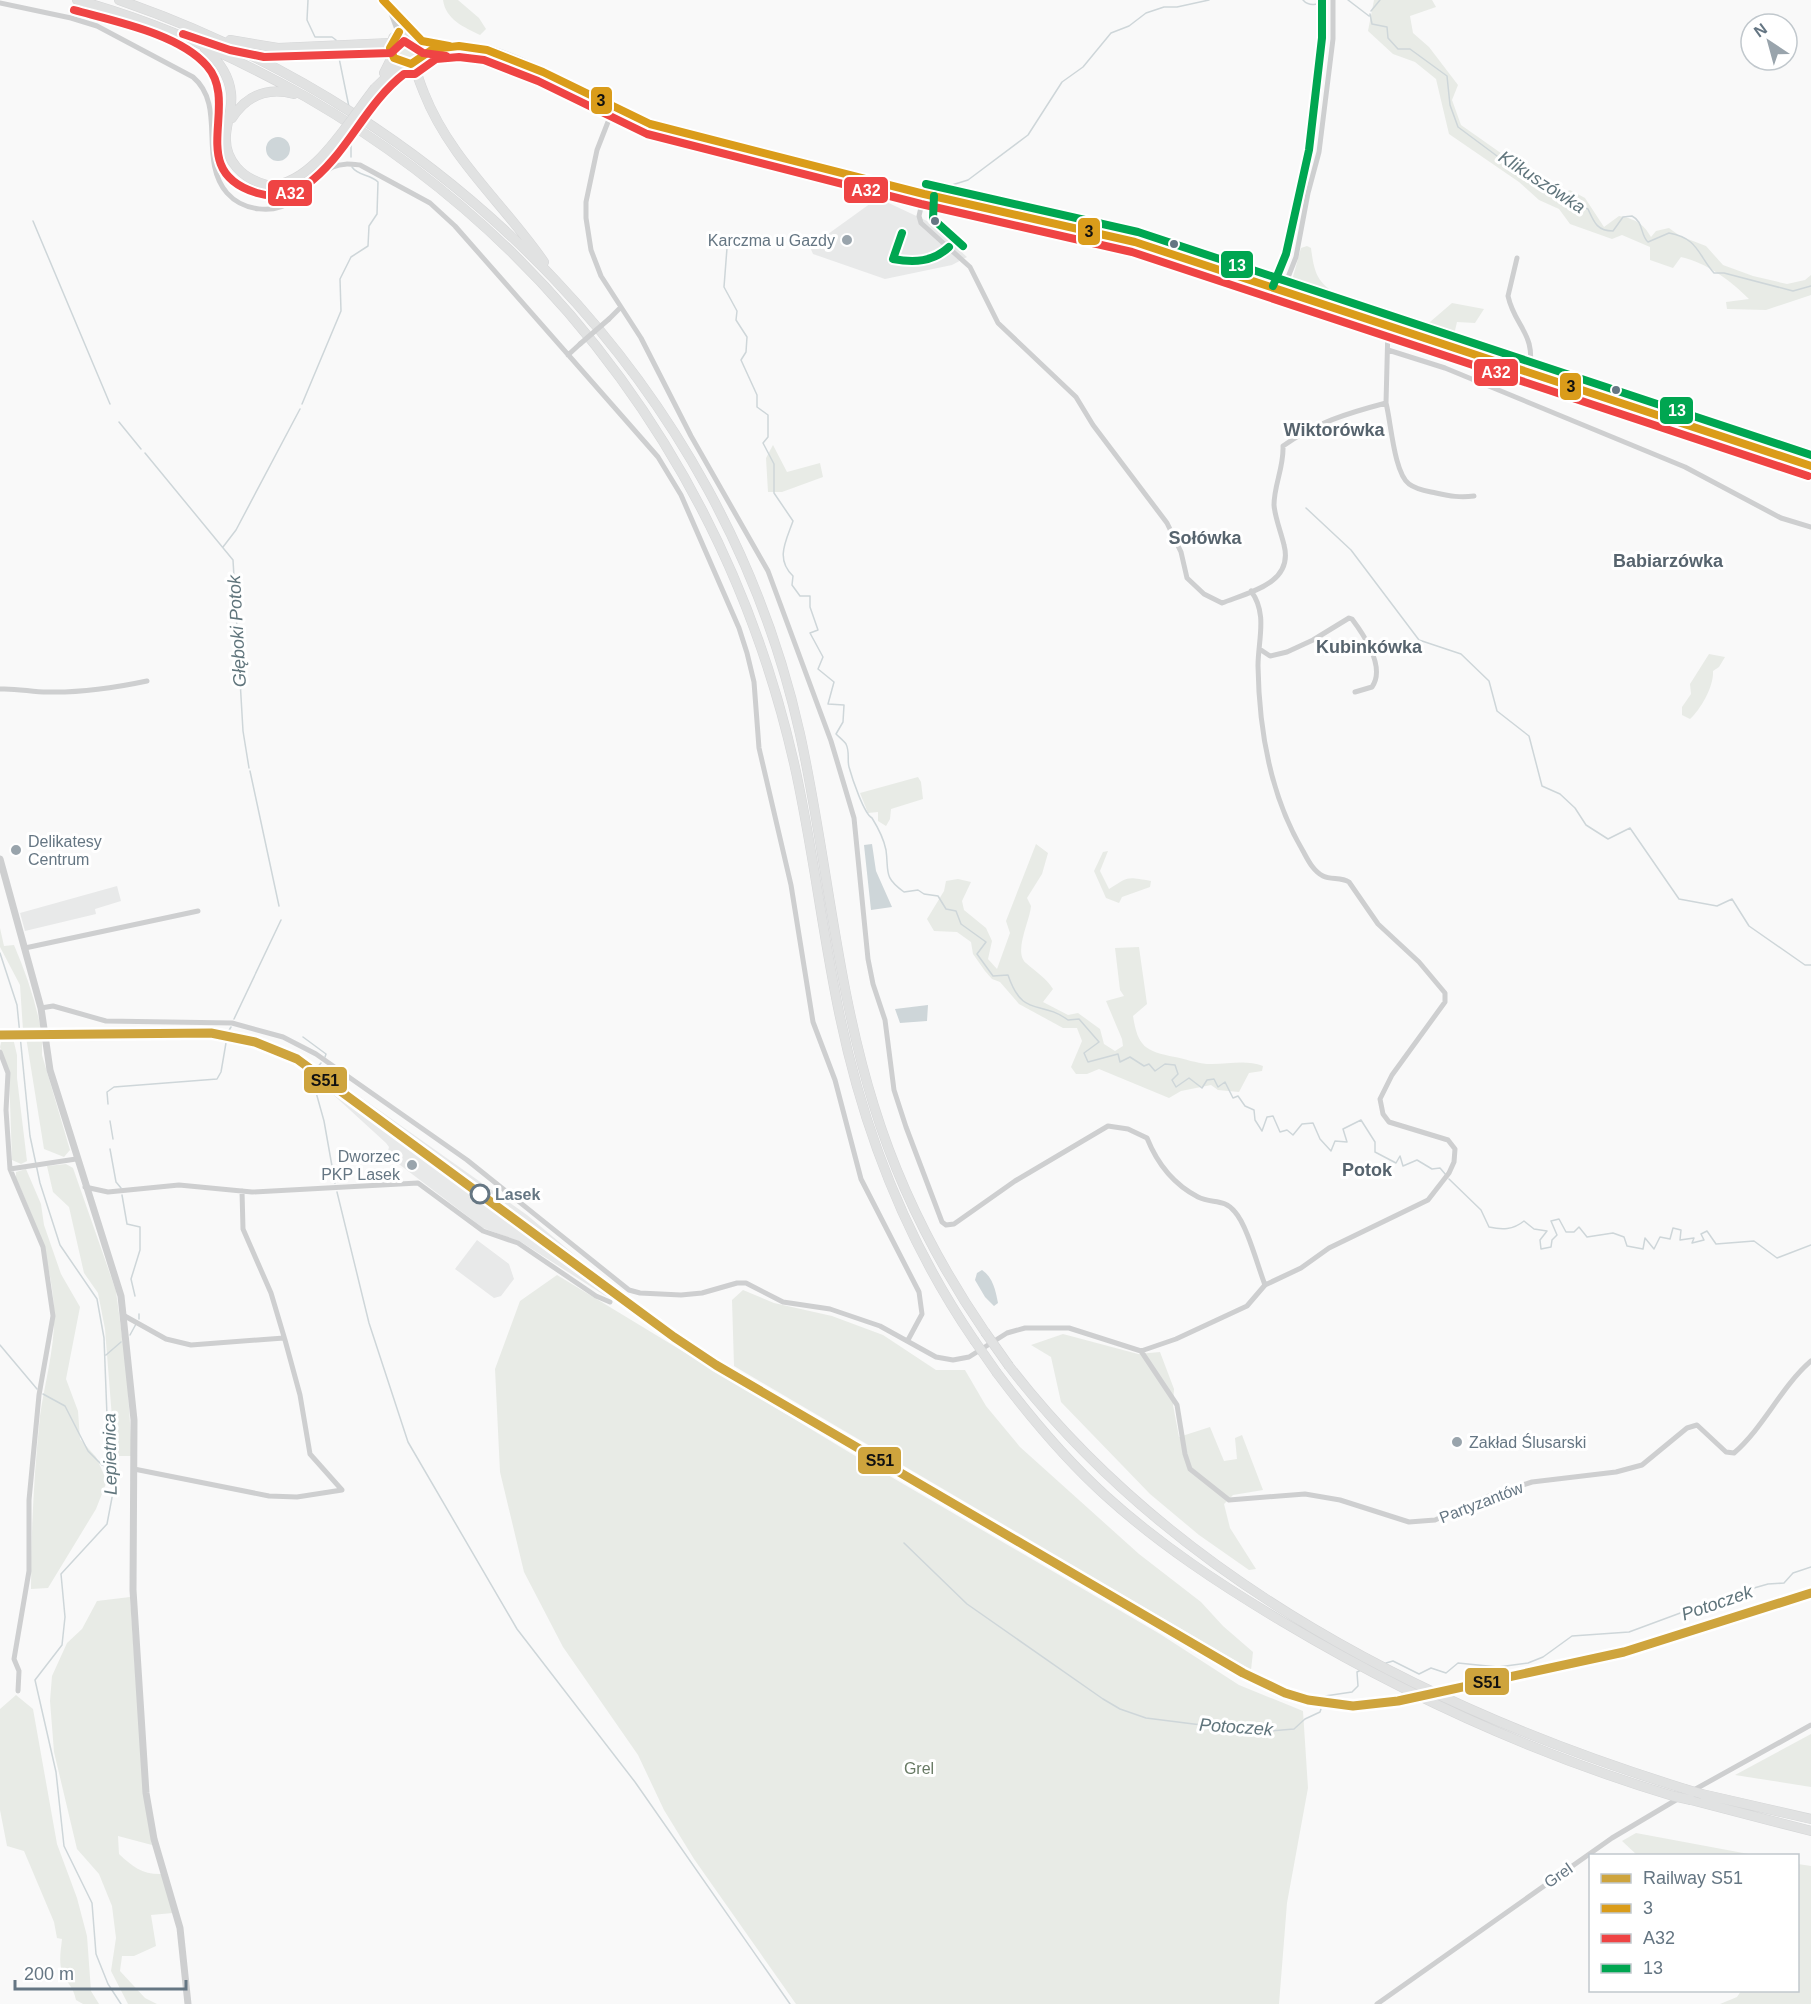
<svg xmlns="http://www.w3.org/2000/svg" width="1811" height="2004" font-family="Helvetica,sans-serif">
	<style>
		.built { fill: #e8e9e9 }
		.green { fill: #e8ebe6 }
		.water { fill: #ced6d9 }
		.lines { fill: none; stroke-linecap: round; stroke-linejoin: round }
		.stream { stroke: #ced6d9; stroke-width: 1.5 }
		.secondary-casing { stroke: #d5d6d7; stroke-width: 9 }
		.primary-casing { stroke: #d5d6d7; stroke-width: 10 }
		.minor { stroke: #cecfd0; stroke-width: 5 }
		.tertiary { stroke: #cecfd0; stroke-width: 7 }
		.secondary { stroke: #e1e2e2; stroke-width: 8 }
		.primary { stroke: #e1e2e2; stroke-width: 9 }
		.primary-bridge-casing { stroke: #d5d6d7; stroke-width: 10; stroke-linecap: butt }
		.minor-bridge { stroke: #cecfd0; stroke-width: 5 }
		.primary-bridge { stroke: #e1e2e2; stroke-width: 9 }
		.bus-1-casing { stroke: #fff; stroke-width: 12 }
		.bus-2-casing { stroke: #fff; stroke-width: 12 }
		.bus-3-casing { stroke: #fff; stroke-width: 12 }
		.bus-1 { stroke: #da9c1a; stroke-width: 8 }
		.bus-2 { stroke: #ef4444; stroke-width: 8 }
		.bus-3 { stroke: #00a651; stroke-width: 8 }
		.rail-1-casing { stroke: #fff; stroke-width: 14 }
		.rail-1 { stroke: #cea43d; stroke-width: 9 }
		.bus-dot { fill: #657683; stroke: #fff; stroke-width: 2 }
		.poi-dot { fill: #99a4ac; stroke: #fff; stroke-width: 2 }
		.stop-dot { fill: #fff; stroke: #657683; stroke-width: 3 }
		.labels { text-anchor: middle; stroke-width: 6; stroke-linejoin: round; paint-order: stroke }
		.poi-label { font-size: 16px; fill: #657683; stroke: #fff; text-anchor: end }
		.stop-label { font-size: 16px; font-weight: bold; fill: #657683; stroke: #fff; text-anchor: start }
		.street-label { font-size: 16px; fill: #657683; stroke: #fff }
		.park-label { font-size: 16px; fill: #687a64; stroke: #fff }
		.water-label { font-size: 18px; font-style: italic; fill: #60757c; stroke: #fff }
		.neighbourhood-label { font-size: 18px; font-weight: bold; fill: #57646e; stroke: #fff }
		.line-badge { stroke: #fff; stroke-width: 2 }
		.badge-label { font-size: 16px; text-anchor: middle; font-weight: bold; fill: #fff }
		.pale-badge-label { font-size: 16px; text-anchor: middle; font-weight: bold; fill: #111 }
	</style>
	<rect width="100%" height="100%" fill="#f9f9f9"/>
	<path class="built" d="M878 198 927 221 967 257 952 265 885 279 813 254 810 247Z
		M117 886 121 901 95 909 96 914 25 931 20 913Z
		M321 1069 527 1215 627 1299 623 1304 604 1295 521 1242 483 1228 387 1155 389 1147 386 1143 315 1078Z
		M477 1240 509 1264 514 1279 501 1296 494 1298 455 1269Z"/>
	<path class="green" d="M443 0H458L479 18 486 29 480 35C464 27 446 20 443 0Z
		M1374 0H1432L1436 7 1410 16 1413 33 1429 47 1458 85 1452 100 1461 125 1552 189 1562 193 1570 190 1585 198 1604 227 1619 216C1635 219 1643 223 1651 237L1656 231 1669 228 1680 236 1706 246 1723 265 1753 276 1787 284 1805 280 1811 275V295L1766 310 1727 309 1726 302 1749 299C1730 280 1707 263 1681 257L1673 268 1650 260V247L1622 235 1612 239 1570 224 1559 209 1539 200 1519 182 1449 134 1436 79 1415 62 1393 54 1368 31Z
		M395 47a11 11 0 1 1 22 0a11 11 0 1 1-22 0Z
		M1307 246 1311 248C1315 281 1320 283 1347 302L1291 284 1301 248Z
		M1452 303 1484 309 1475 323 1457 322 1453 339 1423 328Z
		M773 445 787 472 820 463 823 477 782 492H768L766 458Z
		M1709 654 1725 657 1719 667 1713 671C1714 686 1701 709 1690 719L1682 715V707L1691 694 1690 684Z
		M918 777 921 782 923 799 891 809 890 819 886 826 878 821V812L868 813 860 793Z
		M1036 844 1048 853 1042 874 1027 898 1031 906C1030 921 1013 952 1026 963 1036 972 1046 978 1053 989L1043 1002 1068 1015 1078 1013 1100 1029 1104 1044 1115 1051 1123 1046 1122 1039 1106 1001 1124 996 1120 990 1115 948 1139 947 1147 1004 1133 1016C1138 1047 1145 1051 1175 1057 1185 1059 1196 1063 1207 1064 1227 1065 1244 1059 1263 1066L1262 1071 1249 1073 1239 1092 1218 1090 1211 1085 1181 1091 1169 1098 1099 1069 1087 1074H1076L1071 1067 1082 1041 1077 1028H1063L1019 1004 1000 982 992 979 985 971 973 954 971 942 957 932 934 931 927 919 944 891 946 881 958 879 971 882 962 901 964 910 986 928 992 941 988 959 997 969 1010 933 1006 921Z
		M1108 851 1100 871 1109 889C1130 876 1126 877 1151 881L1150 887 1122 897 1119 903 1106 898 1094 871 1103 852Z
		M0 928 4 946 14 945C26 973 35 1000 41 1029L23 1030 20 985 0 947Z
		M42 1036V1055L70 1150 64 1157 44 1149 26 1037Z
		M13 1038 17 1055V1078L27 1161 21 1164 12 1160 9 1073 0 1047 2 1039Z
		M66 1164 73 1168 116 1291 127 1374 132 1456H115L105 1329 98 1293 84 1273 69 1207 53 1192 47 1166Z
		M26 1169 41 1204 44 1225 61 1274 80 1307 66 1379 78 1411 80 1439 96 1457 107 1481 96 1509 48 1588 31 1589C31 1531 34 1474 40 1416 45 1381 56 1344 54 1308 51 1261 35 1220 16 1178V1172Z
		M557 1275 852 1454 1160 1634 1239 1685 1303 1711 1308 1788 1287 1903 1279 2004H796L694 1859 664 1810 638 1755 563 1647 524 1572 500 1472 495 1369 520 1301Z
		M743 1290 774 1303 832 1316 883 1335 936 1370H965L986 1406 1020 1447 1139 1554 1201 1602 1223 1626 1253 1652 1251 1670 734 1366 732 1300Z
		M1063 1334 1138 1354 1160 1352 1174 1389 1173 1405 1179 1437 1210 1427 1224 1461 1237 1459 1235 1438 1242 1435 1263 1490 1233 1495 1224 1504 1230 1528 1256 1569 1249 1570 1199 1535 1150 1494 1061 1402 1051 1357 1031 1345Z
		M130 1597 144 1794 152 1845 118 1836 119 1854C133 1867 143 1875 163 1874L173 1913 151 1915 156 1946 134 1956H122L120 1971 145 1998 157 2004H128L111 1971 116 1938 112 1906 99 1874 77 1849 54 1752 50 1701 52 1676 67 1643 82 1629 97 1601Z
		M16 1695 33 1709 57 1844 77 1898 87 1936 91 1991 99 2004H83L76 2000C73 1986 68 1985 63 1974 58 1963 61 1950 62 1939L57 1938 54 1922 24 1851 7 1846 0 1810V1709Z
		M1811 1734V1787L1735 1775Z
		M1636 1833 1754 1855H1637L1622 1841Z
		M1798 1864 1811 1866V2004H1720L1737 1997 1741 1991 1798 1990Z"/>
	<path class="water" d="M266 149a12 12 0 1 1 24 0a12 12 0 1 1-24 0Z
		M872 844 876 871 892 907 871 910 864 845Z
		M928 1005 927 1021 900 1023 895 1009Z
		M982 1270C993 1277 996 1292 998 1303L994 1306 985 1297 975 1280 977 1273Z"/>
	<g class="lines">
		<path class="stream" d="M308 0 307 20 315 37H332L336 40
			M1303 0C1309 7 1319 5 1325 0
			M1348 0 1369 16
			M1371 11 1380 0
			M1370 14 1372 24 1387 27 1388 38 1398 49H1410L1447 76 1450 105 1458 127 1501 159 1562 199 1588 209C1594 222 1597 231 1613 231L1623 217 1632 216C1644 222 1640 235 1648 242L1669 233C1698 238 1698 255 1714 273H1724L1793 291 1811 286
			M337 48 349 107
			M351 130V157
			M939 189 968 180 1028 135 1062 82 1083 67 1111 33 1129 26 1146 13 1164 7H1177L1209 0
			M33 221 110 404
			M727 248 724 287 737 311 736 320 747 337 746 352 741 360 757 395V407L768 415V437L763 443 774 464V493L793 521C786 541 775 559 793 576L792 585 800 596H810V607L818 630 810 633 823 657 818 669 834 682 828 704 844 705 843 722 836 734C839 737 844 741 846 744 850 752 847 760 849 767 852 778 864 814 872 818 877 826 884 840 886 850 889 872 883 877 904 892L918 890 924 894 938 896 946 909 956 911 961 924 986 942 977 954 993 976 1008 975C1023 1019 1040 999 1068 1020L1079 1019 1099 1042 1084 1053 1088 1062 1118 1054 1120 1062 1130 1057 1144 1066 1149 1064 1155 1071 1165 1064 1175 1065 1178 1074 1172 1080 1176 1087 1189 1078 1202 1088 1207 1080 1214 1079 1218 1087 1225 1082 1233 1098 1238 1096 1245 1106 1254 1110 1255 1120 1262 1131 1267 1117 1273 1116 1280 1132 1287 1130 1293 1135 1302 1124 1313 1123 1320 1139 1331 1151 1335 1141 1347 1142 1343 1129 1361 1120 1375 1142V1152L1396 1163 1400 1156 1403 1166 1417 1160 1432 1169 1440 1168 1446 1175
			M302 404 341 311 340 279 351 257 368 246 369 226 377 214 378 182C370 174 358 176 352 167
			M119 422 141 449
			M145 453 233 560 243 731 249 768
			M1306 508 1351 550 1419 640 1461 654 1489 681 1497 711 1529 736 1542 786 1560 794 1575 808 1586 825 1608 839 1630 828 1679 899 1717 906 1732 899 1749 926 1805 965H1811
			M223 547 236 530 300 409
			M250 771 279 906
			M0 953 17 1005 30 1136 40 1183 60 1245 97 1299 104 1338 107 1416 114 1487 107 1524 61 1574 65 1617 62 1645 35 1680 56 1772 64 1846 92 1903 96 1954 108 1984 121 2004
			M234 1019 281 920
			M228 1032 231 1027
			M303 1037 326 1054 325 1057
			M316 1069 321 1063
			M313 1074 312 1078 324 1121 335 1183
			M108 1104 107 1092 114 1087 217 1079 221 1072 227 1037
			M110 1121 113 1139
			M110 1149 116 1182 121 1188
			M1449 1179 1481 1210 1489 1227C1502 1230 1513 1230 1524 1221L1534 1229 1547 1231 1540 1240 1541 1249 1551 1247 1552 1240 1557 1235 1551 1221 1559 1219 1566 1232H1574L1579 1227 1587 1237 1613 1233 1624 1237 1627 1246 1643 1249 1645 1238 1654 1249 1660 1237 1670 1239 1673 1228 1681 1230 1680 1240 1694 1238 1692 1243 1704 1240 1701 1234 1707 1231 1716 1244 1754 1241 1777 1258 1811 1245
			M337 1192 369 1323 408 1442 517 1629 635 1782 790 2004
			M122 1195 127 1224 140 1227V1250L131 1279 135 1296
			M139 1314V1319
			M130 1335 136 1324
			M0 1345 37 1389
			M106 1355 121 1342
			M43 1394 65 1406 88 1451 102 1465 112 1468
			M904 1543 967 1604 1103 1699 1120 1709 1146 1718 1257 1732 1294 1729 1305 1719 1320 1712 1325 1696 1352 1692 1358 1686 1357 1672 1361 1670
			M1386 1663 1393 1661 1419 1674 1431 1668 1446 1673 1458 1663 1498 1667 1528 1663 1543 1657 1572 1636 1629 1632 1683 1612 1732 1599 1747 1590 1768 1584 1784 1583 1793 1573 1811 1567"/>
		<g class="secondary-casing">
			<path id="secondary" d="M448 46C441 47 431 48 424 52 414 59 411 69 396 61L390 48 393 37 405 31C417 32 419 41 428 44 451 49 474 44 496 52 550 70 596 105 650 124L924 194 1135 242 1811 466"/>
		</g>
		<g class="primary-casing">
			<path id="primary" d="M77 0C157 22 233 56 306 97 559 243 729 479 794 763 813 847 822 932 840 1017 864 1132 907 1242 974 1340
				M119 0C450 114 723 387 800 734 827 857 836 985 874 1106 899 1187 937 1262 985 1332
				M230 40 278 48 390 43
				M205 49C219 61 229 75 231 93 233 108 227 120 226 135 224 161 243 179 267 185
				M416 62C415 73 420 82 424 93 450 159 504 204 544 262
				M384 73 392 57
				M375 88 401 63
				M232 118C247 95 268 87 294 94
				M1009 1366C1174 1580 1429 1710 1685 1789
				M997 1373C1030 1417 1065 1459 1106 1496 1160 1545 1221 1585 1283 1622 1405 1695 1537 1755 1673 1796
				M1702 1794 1811 1819
				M1691 1800 1811 1831"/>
		</g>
		<path class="minor" d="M0 3 71 18 97 26 193 77C227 106 198 159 227 193 243 211 274 215 294 200 307 190 317 174 333 167 342 163 350 164 360 165L430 203 455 226 658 457 681 495 739 628 747 653 754 682 759 748 791 885 813 1022 835 1080 861 1179 919 1292 922 1314 908 1340
			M613 109 597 150 586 202V218L591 250 601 276 641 338 691 436 768 571 831 741 854 818 868 959 873 984 885 1020 894 1090 906 1127 942 1222 946 1225 954 1224 1015 1181 1108 1126 1128 1129 1147 1138C1157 1163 1173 1184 1198 1197 1212 1204 1224 1198 1235 1212 1247 1225 1258 1267 1265 1285
			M924 194 919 216 921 223 970 267 998 323 1076 397 1093 425 1167 523 1181 552 1187 578 1204 594 1222 603C1250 592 1294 583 1284 545 1281 532 1275 518 1274 505 1274 485 1284 467 1283 446 1315 423 1348 413 1386 403L1388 326
			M1517 258 1508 296C1515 328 1537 333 1529 373
			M1283 290 1296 257 1308 193 1319 152 1333 39V0
			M609 319 621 307
			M1388 350 1445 368 1685 467 1781 518 1811 527
			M568 355 580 344
			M1386 403C1391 422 1394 473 1409 484 1417 490 1427 491 1436 493 1450 496 1460 498 1474 496
			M1261 650 1270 656 1287 652 1313 640 1349 618 1352 619C1364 635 1386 667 1372 687L1355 692
			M0 689C16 688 32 692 47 692 82 693 114 688 147 681
			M25 948 198 911
			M41 1008 53 1006 106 1021 232 1023 283 1037 316 1054 467 1160 629 1290 640 1293 681 1295 702 1293 737 1283H746L783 1302 830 1309 880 1326 936 1357 953 1360 969 1357 1007 1333 1025 1328H1069L1141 1351 1176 1339 1247 1306 1265 1285 1301 1268 1329 1248 1428 1200 1449 1173 1454 1162 1455 1149 1448 1140 1389 1122 1383 1114 1380 1099 1392 1075 1445 1002V993L1419 962 1378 924 1349 882C1341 877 1331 880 1323 876 1313 871 1308 860 1303 851 1271 797 1259 729 1258 666 1258 640 1268 614 1251 591
			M0 1052 8 1073 6 1110 10 1169 43 1247 53 1316 39 1395 29 1500V1571L14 1659 19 1671 18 1691
			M10 1169 76 1159
			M85 1187 108 1192 179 1185 252 1192 418 1183 483 1231 518 1243 596 1296 610 1302
			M123 1315 166 1339 191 1345 284 1338
			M1141 1351 1177 1405 1185 1454 1190 1469 1229 1500 1305 1494 1340 1500 1409 1522 1435 1520 1489 1496 1532 1482 1616 1472 1642 1465 1687 1428 1697 1425 1726 1452 1734 1453C1764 1427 1781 1387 1811 1361
			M134 1469 269 1496 297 1497 342 1490 310 1454 300 1395 285 1340 271 1293 243 1229 242 1191
			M1692 1791 1811 1725
			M1377 2004 1612 1838 1681 1797"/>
		<path class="tertiary" d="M383 0 412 32
			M392 13 399 32
			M0 859 41 1008 50 1070 121 1296 134 1420 133 1590 146 1793 154 1839 180 1928 188 2004"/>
		<use href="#secondary" class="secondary"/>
		<use href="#primary" class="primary"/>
		<g class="primary-bridge-casing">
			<path id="primary-bridge" d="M267 185C311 189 350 119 375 88
				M985 1332 1009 1366
				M974 1340 997 1373
				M1685 1789 1702 1794
				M1673 1796 1691 1800"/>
		</g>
		<path class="minor-bridge" d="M580 344 609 319"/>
		<use href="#primary-bridge" class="primary-bridge"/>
		<g class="bus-1-casing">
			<path id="bus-1" d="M383 0 422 41 449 46
				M399 32 390 48 394 58 411 64 433 49 459 46 487 50 543 72 650 124 924 194 1135 242 1811 466"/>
		</g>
		<g class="bus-2-casing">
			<path id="bus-2" d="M74 10C114 21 180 34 207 66 241 105 184 171 257 193 273 198 292 195 305 186 347 156 364 105 404 74H415L436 59 459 57 484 60 538 81 647 134 921 204 1132 252 1808 476
				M183 34 230 50 264 57 391 53 404 41 423 53 446 56"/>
		</g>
		<g class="bus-3-casing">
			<path id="bus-3" d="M926 184 1138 232 1811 455
				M934 196 933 219 963 246
				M902 233 893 259C914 263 933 262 949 247
				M1273 286 1286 254 1309 150 1322 38V0"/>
		</g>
		<use href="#bus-1" class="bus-1"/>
		<use href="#bus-2" class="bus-2"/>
		<use href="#bus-3" class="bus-3"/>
		<g class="rail-1-casing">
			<path id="rail-1" d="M0 1035 211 1033 255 1042 297 1059 674 1337 716 1365 1243 1673 1285 1693 1308 1700 1353 1706 1398 1701 1624 1652 1811 1593"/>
		</g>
		<use href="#rail-1" class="rail-1"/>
	</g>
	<g class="bus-dot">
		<circle cx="935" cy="221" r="5"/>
		<circle cx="1174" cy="244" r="5"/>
		<circle cx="1616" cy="390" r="5"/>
	</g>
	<g class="poi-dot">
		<circle cx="847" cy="240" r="6"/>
		<circle cx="16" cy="850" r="6"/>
		<circle cx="412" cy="1165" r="6"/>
		<circle cx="1457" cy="1442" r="6"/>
	</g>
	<circle class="stop-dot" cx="480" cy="1194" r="9"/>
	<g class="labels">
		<g class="poi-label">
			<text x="835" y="246">Karczma u Gazdy</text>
			<text x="28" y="847" text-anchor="start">Delikatesy<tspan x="28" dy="18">Centrum</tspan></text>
			<text x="400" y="1162">Dworzec<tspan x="400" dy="18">PKP Lasek</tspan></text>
			<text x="1469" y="1448" text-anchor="start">Zakład Ślusarski</text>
		</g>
		<g class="stop-label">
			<text x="495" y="1200">Lasek</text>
		</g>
		<g class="street-label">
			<text transform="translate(1481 1502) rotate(-21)" y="6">Partyzantów</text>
			<text transform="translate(1558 1875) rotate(-35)" y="6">Grel</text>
		</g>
		<g class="park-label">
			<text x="919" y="1774">Grel</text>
		</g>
		<g class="water-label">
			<text transform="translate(1542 182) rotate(33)" y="6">Klikuszówka</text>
			<text transform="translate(237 631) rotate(-93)" y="6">Głęboki Potok</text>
			<text transform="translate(110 1454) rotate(-91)" y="6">Lepietnica</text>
			<text transform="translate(1717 1603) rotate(-19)" y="6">Potoczek</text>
			<text transform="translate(1236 1727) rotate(4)" y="6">Potoczek</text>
		</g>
		<g class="neighbourhood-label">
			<text x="1334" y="436">Wiktorówka</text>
			<text x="1205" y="544">Sołówka</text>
			<text x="1668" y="567">Babiarzówka</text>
			<text x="1369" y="653">Kubinkówka</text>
			<text x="1367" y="1176">Potok</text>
		</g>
	</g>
	<g class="line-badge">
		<rect x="590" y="86" width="23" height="29" rx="6" fill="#da9c1a"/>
		<rect x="843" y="176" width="46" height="28" rx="6" fill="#ef4444"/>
		<rect x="267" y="179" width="46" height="28" rx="6" fill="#ef4444"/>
		<rect x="1077" y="217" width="24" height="29" rx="6" fill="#da9c1a"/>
		<rect x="1220" y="250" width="34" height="29" rx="6" fill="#00a651"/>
		<rect x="1473" y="358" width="46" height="29" rx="6" fill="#ef4444"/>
		<rect x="1559" y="372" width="23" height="29" rx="6" fill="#da9c1a"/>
		<rect x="1659" y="396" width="35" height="29" rx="6" fill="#00a651"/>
		<rect x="303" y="1066" width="45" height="28" rx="6" fill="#cea43d"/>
		<rect x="857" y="1446" width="45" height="29" rx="6" fill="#cea43d"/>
		<rect x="1464" y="1667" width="46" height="29" rx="6" fill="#cea43d"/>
	</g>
	<g class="badge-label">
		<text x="866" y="196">A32</text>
		<text x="290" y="199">A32</text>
		<text x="1237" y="271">13</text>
		<text x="1496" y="378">A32</text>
		<text x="1677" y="416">13</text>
	</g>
	<g class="pale-badge-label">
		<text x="601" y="106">3</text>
		<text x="1089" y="237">3</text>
		<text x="1571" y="392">3</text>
		<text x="325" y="1086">S51</text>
		<text x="880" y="1466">S51</text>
		<text x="1487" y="1688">S51</text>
	</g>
	<rect x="1589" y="1854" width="210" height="138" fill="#ffffff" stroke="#c1c8cd" stroke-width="1.5"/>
	<rect x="1601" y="1874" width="30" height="9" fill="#cea43d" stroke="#c1c8cd" stroke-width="1.5"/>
	<text x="1643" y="1884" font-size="18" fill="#657683">Railway S51</text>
	<rect x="1601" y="1904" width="30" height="9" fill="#da9c1a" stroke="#c1c8cd" stroke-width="1.5"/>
	<text x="1643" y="1914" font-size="18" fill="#657683">3</text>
	<rect x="1601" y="1934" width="30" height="9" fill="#ef4444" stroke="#c1c8cd" stroke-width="1.5"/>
	<text x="1643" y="1944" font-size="18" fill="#657683">A32</text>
	<rect x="1601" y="1964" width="30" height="9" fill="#00a651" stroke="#c1c8cd" stroke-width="1.5"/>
	<text x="1643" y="1974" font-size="18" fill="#657683">13</text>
	<g transform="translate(1769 42) rotate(324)"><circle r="28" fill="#ffffff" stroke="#c1c8cd" stroke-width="1.5"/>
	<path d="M0-4.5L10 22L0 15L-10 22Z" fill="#99a4ac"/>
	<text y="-9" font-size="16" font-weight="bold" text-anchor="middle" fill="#657683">N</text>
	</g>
	<path d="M15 1980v9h171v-9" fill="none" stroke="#657683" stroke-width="3"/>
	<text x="24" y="1980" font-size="18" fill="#657683" stroke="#ffffff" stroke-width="4.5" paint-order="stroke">200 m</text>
</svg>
